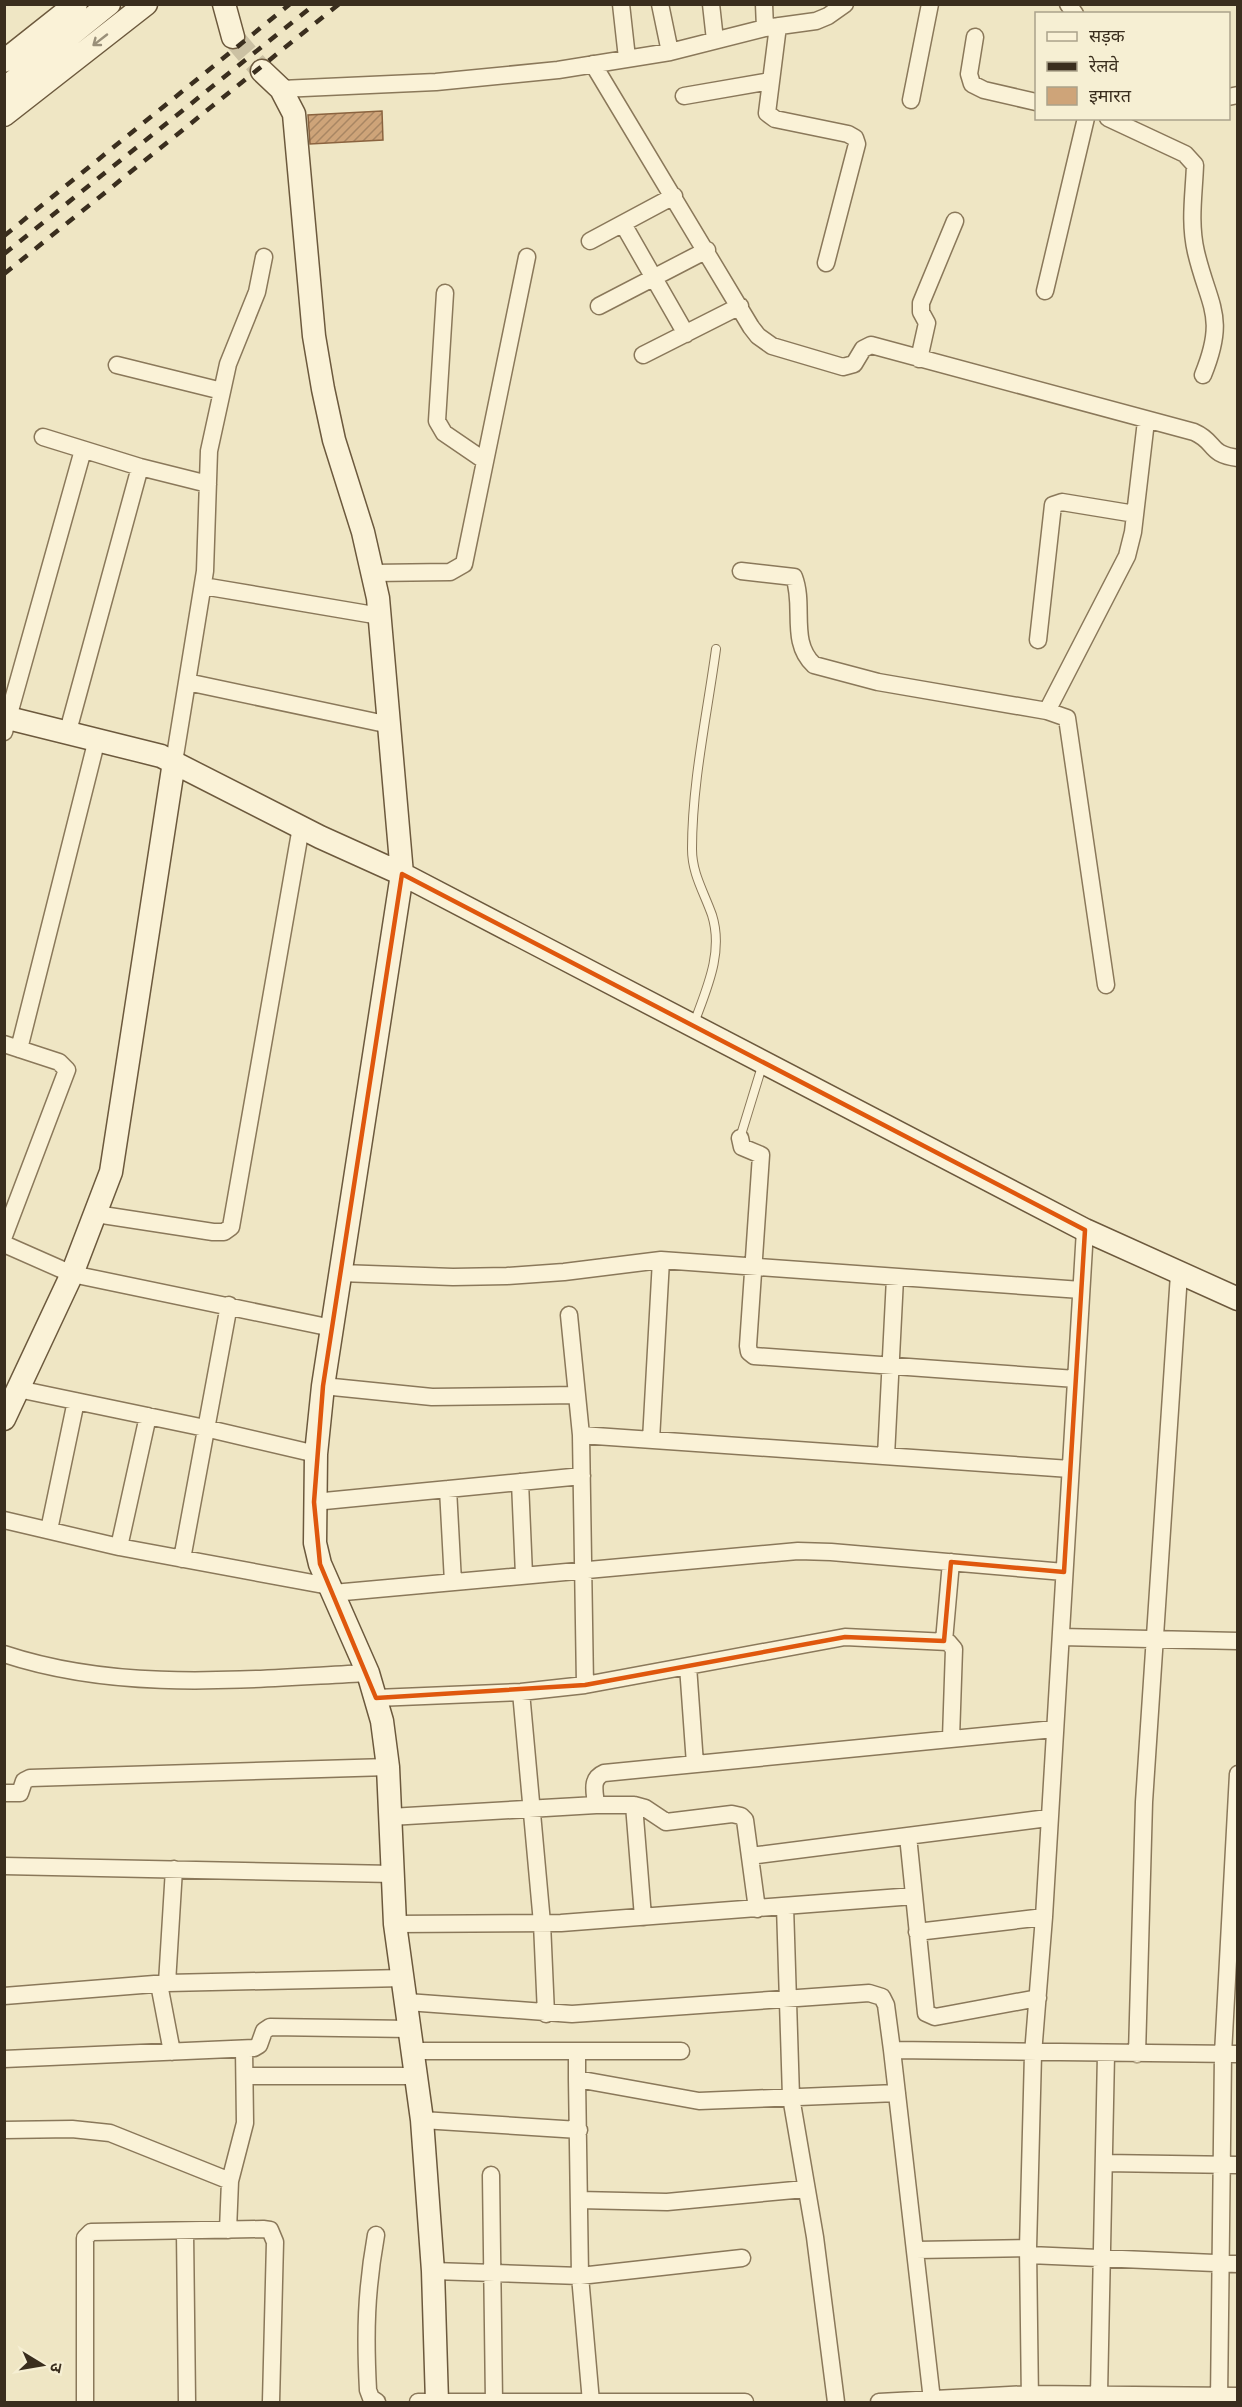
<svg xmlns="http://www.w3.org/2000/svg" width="1242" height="2407" font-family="'Playfair Display','Noto Sans Devanagari',serif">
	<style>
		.building { fill: url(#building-hatch); stroke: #8a633f; stroke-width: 1.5 }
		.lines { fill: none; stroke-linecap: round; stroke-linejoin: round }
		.secondary-tunnel { stroke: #cbc1a3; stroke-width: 22; stroke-dasharray: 22 11; stroke-linecap: butt }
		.lane-casing { stroke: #8a785a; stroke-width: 10 }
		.street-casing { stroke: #8a785a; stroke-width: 19 }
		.secondary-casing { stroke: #6c593d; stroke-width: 25 }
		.lane { stroke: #faf2d7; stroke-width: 8 }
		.street { stroke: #faf2d7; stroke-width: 16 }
		.secondary { stroke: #faf2d7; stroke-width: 22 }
		.rail { stroke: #3a2e1e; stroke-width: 4.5; stroke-dasharray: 10 10; stroke-linecap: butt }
		.oneway { stroke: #9a907a }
		.marked { fill: none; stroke: #df570d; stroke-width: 4.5; stroke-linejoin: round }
	</style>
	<defs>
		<pattern id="building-hatch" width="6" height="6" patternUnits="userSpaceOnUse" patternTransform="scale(1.5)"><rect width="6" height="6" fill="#cea479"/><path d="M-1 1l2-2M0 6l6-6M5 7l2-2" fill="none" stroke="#a88663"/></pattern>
	</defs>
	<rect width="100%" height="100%" fill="#efe6c4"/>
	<path class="building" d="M382 111 383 140 310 144 308 115Z"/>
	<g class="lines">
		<path class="secondary-tunnel" d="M233 37 262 71"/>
		<g class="lane-casing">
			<path id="lane" d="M693 1026C706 990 724 953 712 915 704 892 692 874 692 849 692 783 707 715 716 649
				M740 1138 763 1063"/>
		</g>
		<g class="street-casing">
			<path id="street" d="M621 4 627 58
				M660 4 670 52
				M711 4 715 40
				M764 4 765 28
				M1068 4 1075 14
				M778 26 767 113 775 119 848 134 855 138 857 144 826 263
				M975 37 969 74 972 84 984 90 1036 102
				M593 64 751 327 758 336 772 346 843 367 854 364 863 349 871 345 1194 432C1217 442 1207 454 1238 458
				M281 89 436 82 558 70 670 52 765 28 816 21 828 16 845 4
				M684 96 770 81
				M1228 97 1238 95
				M911 100 930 4
				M1108 118 1185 154 1195 165C1194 194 1189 222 1196 252 1209 307 1227 316 1203 375
				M623 224 686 334
				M590 241 674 196
				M1045 291 1086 118
				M445 293 437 421 444 433 485 461
				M599 306 707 250
				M643 355 740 306
				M919 359 927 323 921 312V303L955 221
				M117 365 222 391
				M43 437 140 467 208 484
				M741 571 794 577C805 606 789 642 814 665L878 682 1047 711 1067 718 1106 985
				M372 573 450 572 464 564 527 257
				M203 586 380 616
				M1038 640 1053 505 1062 502 1135 514
				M187 682 390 725
				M1047 711 1127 556 1133 532 1146 421
				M68 731 140 467
				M4 732 83 450
				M174 762 205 571 209 451 228 364 257 292 264 257
				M4 1044 59 1062 67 1070 4 1236
				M19 1049 97 739
				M740 1138 742 1147 761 1155 748 1346 749 1352 754 1356 1076 1379
				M96 1214 213 1232H224L231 1227 301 827
				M4 1244 72 1274 332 1328
				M340 1273 453 1277 507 1276 564 1272 661 1260 1081 1290
				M323 1386 432 1397 577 1395
				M18 1389 205 1428 316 1454
				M581 1435 1070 1469
				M651 1440 661 1260
				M886 1456 895 1278
				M520 1482 524 1575
				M448 1489 453 1582
				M314 1502 582 1476
				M4 1520 119 1547 329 1586
				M49 1530 76 1401
				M119 1547 148 1416
				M182 1559 229 1305
				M333 1593 798 1551 831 1552 1064 1572
				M1061 1637 1238 1641
				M944 1641 951 1562
				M4 1654C122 1693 246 1679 368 1673
				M688 1666 695 1764
				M585 1685 845 1637 948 1642 954 1649 951 1738
				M521 1692 542 1923 546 2014
				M376 1698 521 1692 585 1685 581 1435 569 1315
				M4 1793H20L24 1781 30 1778 388 1767
				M596 1805H634L645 1808 666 1822 732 1814 741 1816 745 1820 757 1909
				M634 1805 643 1917
				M390 1817 596 1805C595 1792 590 1779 604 1773L1054 1729
				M908 1836 926 2013 935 2017 1038 1998
				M750 1856 1048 1818
				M4 1866 393 1874
				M785 1906 791 2097 815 2237 836 2402
				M395 1924 561 1923 914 1896
				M917 1932 1044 1917
				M167 1983 174 1869
				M159 1984 172 2052
				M4 1996 167 1983 404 1978
				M407 2002 572 2014 869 1993 882 1997 886 2005 892 2050
				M413 2051H577V2079L699 2101 897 2093
				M577 2051H681
				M1137 2054 1144 1802 1179 1274
				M4 2059 254 2048 259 2045 264 2031 270 2027 411 2029
				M246 2076H417
				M577 2079 580 2276 591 2402
				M422 2120 579 2130
				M4 2130 72 2129 110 2133 230 2181
				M1104 2163 1238 2165
				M491 2175 494 2402
				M579 2200 667 2202 805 2189
				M228 2230 230 2181 245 2123 244 2049
				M185 2232 187 2402
				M376 2235C366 2291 365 2334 368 2390L371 2398 377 2402
				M916 2250 1028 2248
				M1029 2255 1238 2264
				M433 2271 580 2276 742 2258
				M1099 2394 1106 2054
				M932 2400 892 2050 1238 2054
				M85 2402V2238L91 2232 263 2229 270 2230 275 2242 271 2402
				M418 2402H745
				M879 2402 1030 2394 1238 2396
				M1030 2402 1028 2248 1033 2054 1044 1917 1085 1230
				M1219 2402 1223 2054 1238 1774"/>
		</g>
		<g class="secondary-casing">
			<path id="secondary" d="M224 4 233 37
				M4 61 76 4
				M262 71 281 89 294 114 314 336 323 389 334 440 363 532 378 598 402 874 323 1386 316 1454 315 1543 320 1564 368 1673 382 1721 388 1767 395 1924 422 2120 433 2271 437 2402
				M4 89 109 4
				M4 115 146 4
				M4 717 161 756 320 837 402 874 1085 1230 1238 1299
				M4 1419 72 1274 111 1172 174 762"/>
		</g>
		<use href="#lane" class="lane"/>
		<use href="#street" class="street"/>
		<use href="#secondary" class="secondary"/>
		<path class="rail" d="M4 236 290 4
			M4 254 315 4
			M4 274 339 4"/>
	</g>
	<defs><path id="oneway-shaft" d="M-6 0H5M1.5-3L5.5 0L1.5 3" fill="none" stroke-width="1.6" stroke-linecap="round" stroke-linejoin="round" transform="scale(1.5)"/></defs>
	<use class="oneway" href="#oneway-shaft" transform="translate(100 40) rotate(142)"/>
	<path class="marked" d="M402 874 1085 1230 1064 1572 951 1562 944 1641 845 1637 585 1685 376 1698 320 1564 314 1502 323 1386Z"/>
	<rect width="1242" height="2407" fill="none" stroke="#3a2e1e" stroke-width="12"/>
	<rect x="1035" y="12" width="195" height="108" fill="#f6efd3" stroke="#aba28b" stroke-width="1.5"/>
	<rect x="1047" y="32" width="30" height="9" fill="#faf2d7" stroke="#aba28b" stroke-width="1.5"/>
	<text x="1089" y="42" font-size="18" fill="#3a2e1e">सड़क</text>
	<rect x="1047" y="62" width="30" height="9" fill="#3a2e1e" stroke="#aba28b" stroke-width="1.5"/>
	<text x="1089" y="72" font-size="18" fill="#3a2e1e">रेलवे</text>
	<rect x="1047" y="87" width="30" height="18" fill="#cea479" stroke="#aba28b" stroke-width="1.5"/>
	<text x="1089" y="102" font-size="18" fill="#3a2e1e">इमारत</text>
	<g transform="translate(42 2365) rotate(101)" stroke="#f6efd3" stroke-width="4.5" paint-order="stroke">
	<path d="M0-4.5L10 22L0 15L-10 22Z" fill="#3a2e1e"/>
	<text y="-9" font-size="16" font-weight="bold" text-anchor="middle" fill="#3a2e1e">उ</text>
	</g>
</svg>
